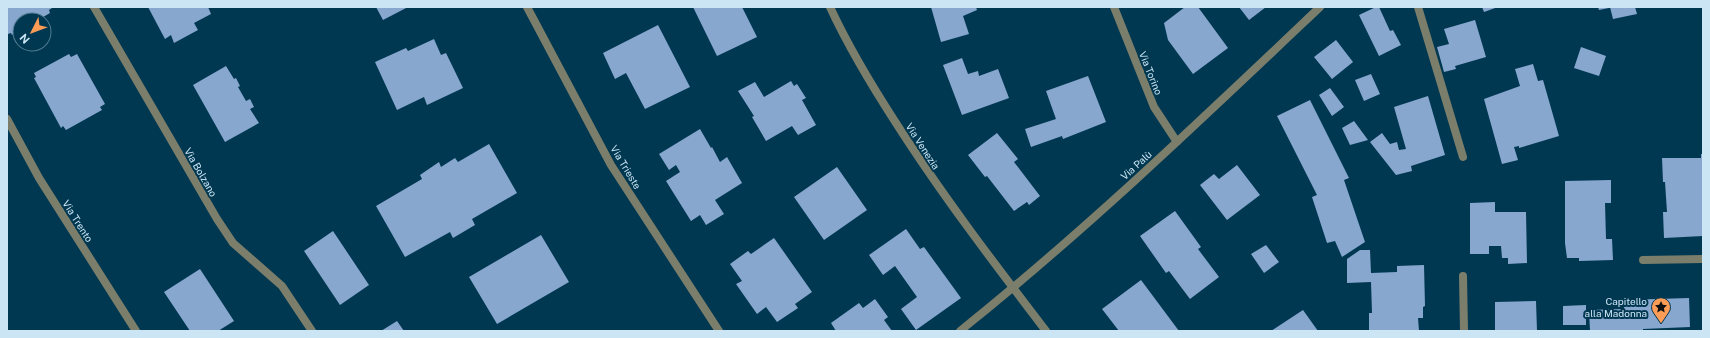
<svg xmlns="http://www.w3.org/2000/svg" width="1710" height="338" font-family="'Public Sans',sans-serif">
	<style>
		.building { fill: #88a7cf }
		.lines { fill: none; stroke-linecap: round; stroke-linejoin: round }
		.service { stroke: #7b7e6a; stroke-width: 8 }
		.minor { stroke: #7b7e6a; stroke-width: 8 }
		.labels { text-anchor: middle; stroke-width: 4; stroke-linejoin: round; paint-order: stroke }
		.street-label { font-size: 10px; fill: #cce5f5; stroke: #003851 }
		.poi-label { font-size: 10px; fill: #cce5f5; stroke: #003851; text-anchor: end }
	</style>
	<rect width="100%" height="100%" fill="#003851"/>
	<path class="building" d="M7 7H51L52 8 49 10 50 13 38 20H20V30L12 35 11 33 8 34 7 33Z
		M148 7H208L211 14 194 23 198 30 174 43 171 35 165 39Z
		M376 7H408L383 20Z
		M693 7H742L757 37 717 56Z
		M931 7H976L977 10 963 16 969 34 941 42Z
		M1185 7H1198L1228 48 1193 74 1168 40 1164 23Z
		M1239 7H1266L1249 20Z
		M1376 7H1379L1390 31 1393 30 1401 45 1379 56 1359 15Z
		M1482 7H1498L1484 12Z
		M1598 7H1609V8L1599 10Z
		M1610 7H1635L1637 14 1613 19Z
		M1475 20 1486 57 1455 66 1456 69 1444 72 1437 47 1449 44 1444 29Z
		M658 25 690 87 645 109 626 73 615 79 603 53Z
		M434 39 441 55 446 53 463 88 427 105 424 97 397 110 375 62 406 48 408 51Z
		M1336 40 1353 62 1332 79 1314 57Z
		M1581 47 1606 56 1599 76 1574 68Z
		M69 54 71 57 77 54 105 104 100 107 102 110 66 130 63 126 61 128 34 78 36 77 34 73Z
		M962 58 968 74 978 71 979 76 998 69 1009 98 962 115 943 65Z
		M1533 64 1538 81 1543 80 1559 136 1519 148V146L1514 147 1518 160 1502 164 1484 99 1520 86 1515 69Z
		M226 66 234 79 236 78 240 86 238 87 246 101 250 99 254 107 250 109 259 123 225 142 193 85Z
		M1371 74 1380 94 1364 101 1355 80Z
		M1088 76 1106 122 1063 139 1062 136 1031 147 1025 129 1056 119 1046 91Z
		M791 81 794 86 797 84 806 98 802 100 816 125 798 135 792 126 766 141 752 117 754 116 738 91 755 82 764 97Z
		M1330 88 1344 107 1332 116 1319 95Z
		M1428 96 1445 155 1411 166 1412 171 1396 175 1370 142 1382 133 1390 144 1397 142 1399 150 1406 149 1394 107Z
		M1310 100 1349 178 1344 180 1365 242 1342 257 1335 241 1327 243 1312 197 1317 195 1277 116Z
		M1354 121 1368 140 1350 145 1342 128Z
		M700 129 711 148 712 147 720 162 727 157 742 183 715 200 724 214 706 225 700 215 691 221 666 181 680 172 676 165 669 170 659 154Z
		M997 133 1018 159 1014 162 1040 196 1029 205 1027 202 1014 211 987 176 985 177 968 155Z
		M489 144 517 193 472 219 475 225 453 238 450 232 405 257 376 206 422 179 420 175 439 162 441 167 455 158 458 162Z
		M1701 154H1703V236L1664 238 1663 212H1667L1665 182H1663L1662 158H1701Z
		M1237 165 1260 195 1227 220 1200 185 1214 174 1219 179Z
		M837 167 867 210 824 240 794 197Z
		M1611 180V203H1605L1606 239H1612L1613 260 1579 261V258H1567L1565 243V181Z
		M1495 202V212H1526L1527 263 1508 264V258H1502L1501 246H1489V254H1470V203Z
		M1175 211 1201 247 1198 249 1219 277 1190 299 1169 271 1166 273 1140 236Z
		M906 229 920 249 924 247 961 298 916 330 901 309 917 297 895 266 883 275 869 255Z
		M333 231 369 285 340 305 304 251Z
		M541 235 569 282 497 324 469 277Z
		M774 238 812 292 795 304 798 308 777 322 766 307 757 314 736 284 742 281 730 264 748 251 751 254Z
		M1266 245 1279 262 1264 273 1251 254Z
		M1360 250H1370L1371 273 1397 272V266L1424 265 1425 306 1423 307V318H1418L1419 331H1369V313H1372L1371 282 1347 283V259Z
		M200 269 234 321 218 331H190L164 292Z
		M1141 280 1179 331H1119L1102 309Z
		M1689 298 1690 327 1643 329V331H1590L1589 310 1624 309V300Z
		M875 299 888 317 884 320 892 331H836L831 323 859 303 863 308Z
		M1536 301 1537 331H1495V302Z
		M1586 305V325H1563V306Z
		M1303 310 1318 331H1271Z
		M397 321 404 331H381Z"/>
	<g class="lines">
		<path class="service" d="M1418 7 1463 157"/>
		<path class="minor" d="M94 7 217 219 233 243 282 286 312 331
			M527 7 611 165 719 331
			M830 7C849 48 872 86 896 123 942 195 994 263 1046 331
			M1114 7 1154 107 1177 142
			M7 119 39 178 136 331
			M1643 260 1703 259
			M1463 276 1464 331
			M960 331C1085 231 1203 118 1320 7"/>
	</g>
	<defs>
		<g id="sight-pin" transform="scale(1)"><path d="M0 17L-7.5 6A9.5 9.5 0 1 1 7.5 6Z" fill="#fd9c56" stroke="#003851"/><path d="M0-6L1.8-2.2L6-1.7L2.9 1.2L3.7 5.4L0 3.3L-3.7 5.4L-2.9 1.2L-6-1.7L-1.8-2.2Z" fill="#111"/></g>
	</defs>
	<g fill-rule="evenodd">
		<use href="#sight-pin" x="1661" y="307"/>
	</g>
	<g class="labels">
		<g class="street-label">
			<text transform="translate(1151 73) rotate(68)" y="4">Via Torino</text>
			<text transform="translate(923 146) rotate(57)" y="4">Via Venezia</text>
			<text transform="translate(1136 165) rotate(-42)" y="4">Via Palù</text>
			<text transform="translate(626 167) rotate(59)" y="4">Via Trieste</text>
			<text transform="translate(201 172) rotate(60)" y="4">Via Bolzano</text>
			<text transform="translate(78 221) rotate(58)" y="4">Via Trento</text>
		</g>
		<g class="poi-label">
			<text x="1647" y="305">Capitello<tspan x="1647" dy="12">alla Madonna</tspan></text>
		</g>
	</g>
	<rect width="1710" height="338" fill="none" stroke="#cce5f5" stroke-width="16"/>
	<g transform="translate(32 32) rotate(228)"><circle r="19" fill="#003851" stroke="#527d93"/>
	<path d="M0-3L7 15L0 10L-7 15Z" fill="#fd9c56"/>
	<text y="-6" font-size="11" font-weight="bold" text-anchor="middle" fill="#cce5f5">N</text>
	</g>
</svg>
